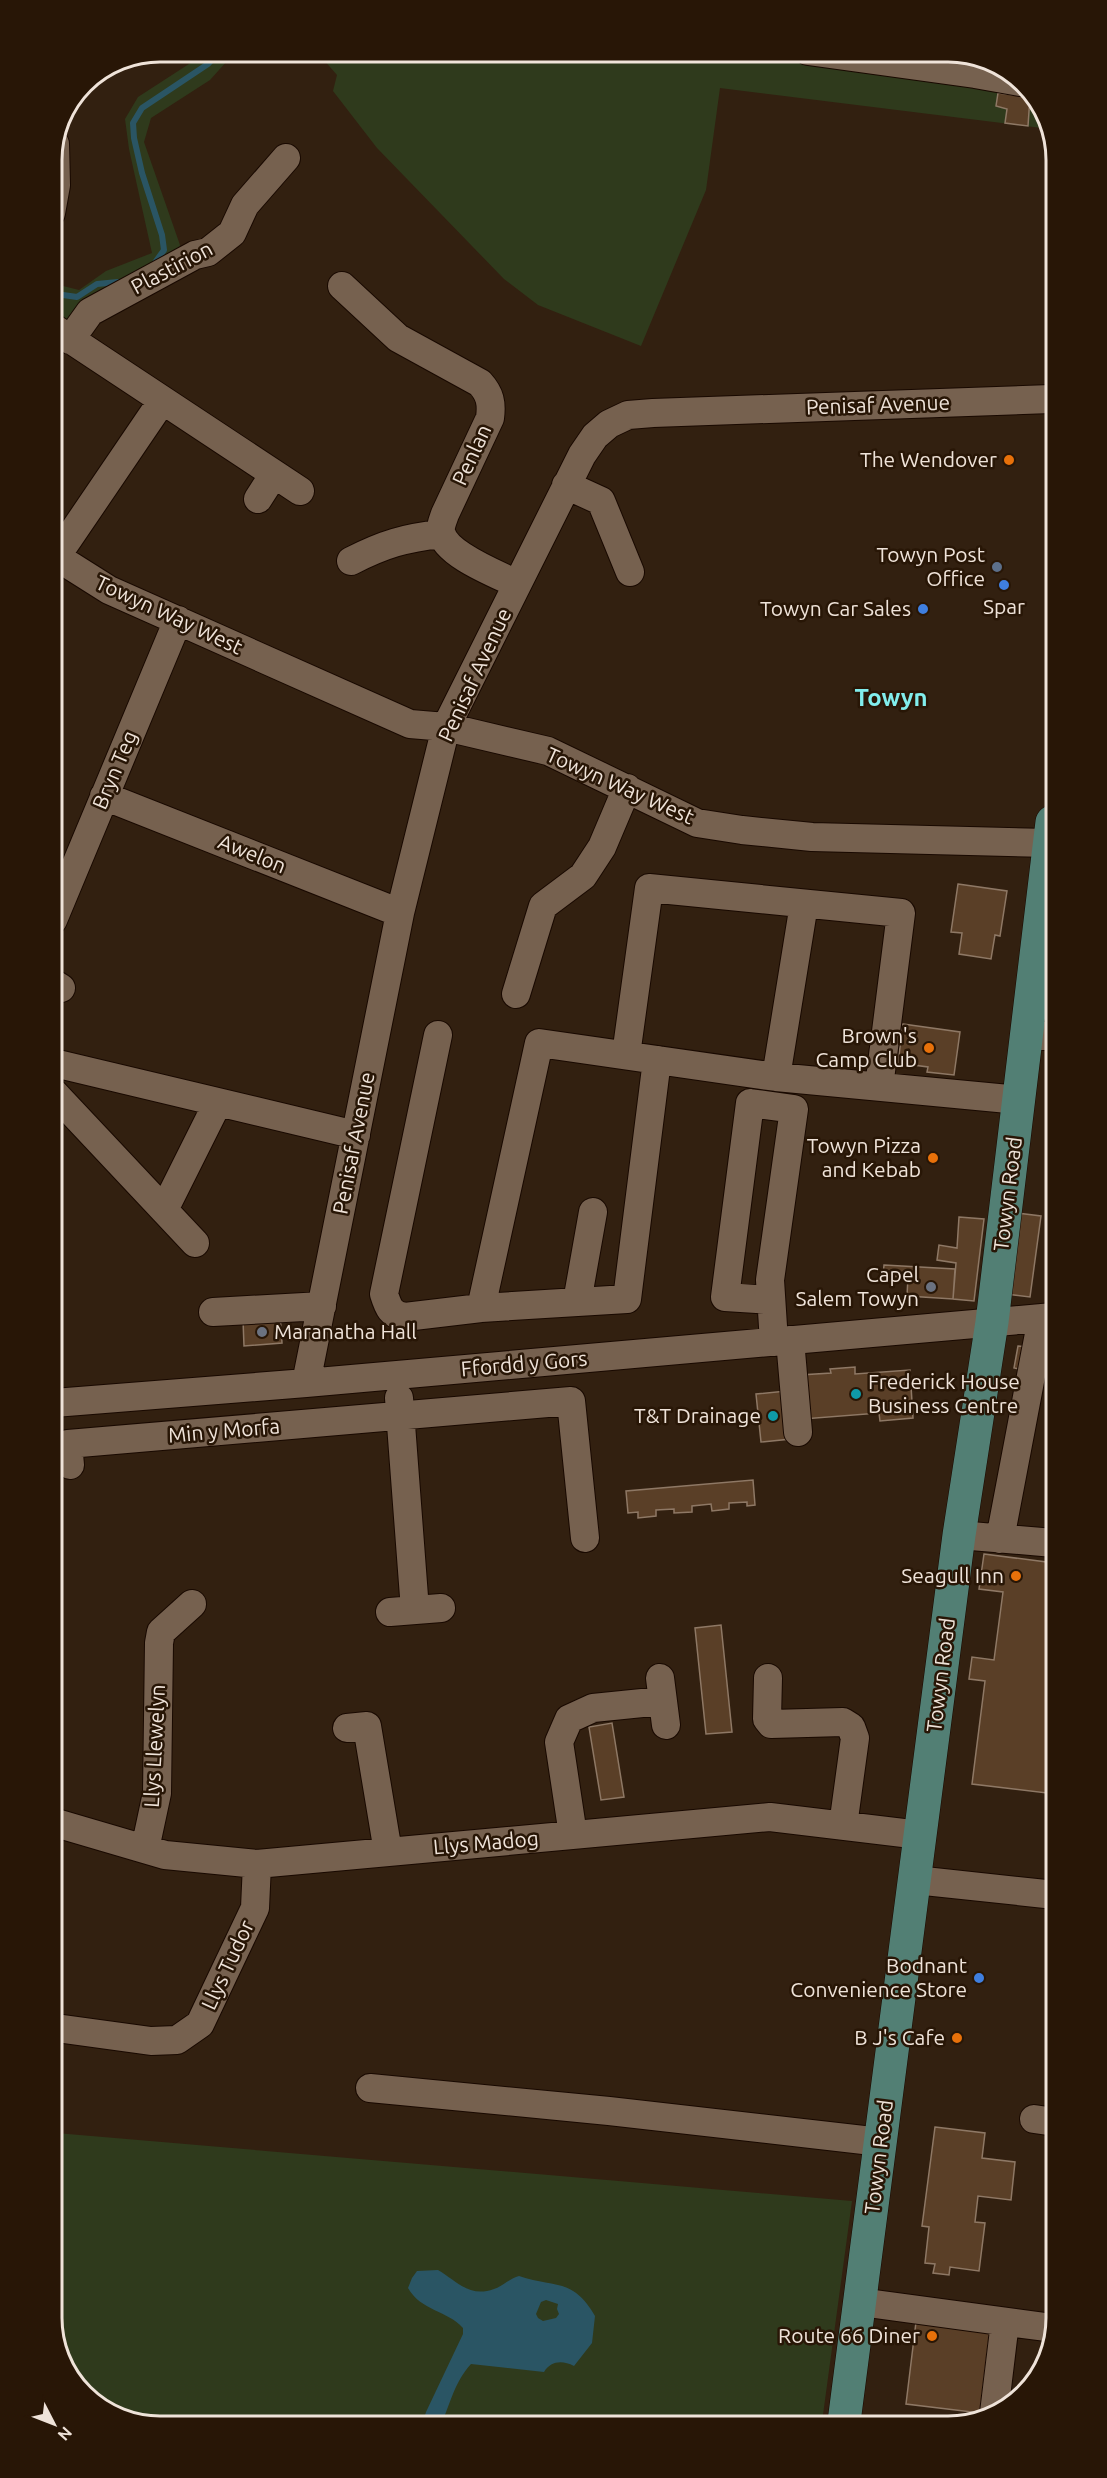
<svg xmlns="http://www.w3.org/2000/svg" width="1107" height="2478" font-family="Ubuntu,sans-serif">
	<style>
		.green { fill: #2f3a1c }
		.water { fill: #2a5564; fill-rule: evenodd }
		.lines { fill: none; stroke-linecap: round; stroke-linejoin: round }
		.stream { stroke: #2a5564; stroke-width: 6 }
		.building { fill: #5a3f27; stroke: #8e7865; stroke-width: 1.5 }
		.minor-casing { stroke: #190900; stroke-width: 30 }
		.major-casing { stroke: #190900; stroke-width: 34 }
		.minor { stroke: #76614f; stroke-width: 28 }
		.major { stroke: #527f74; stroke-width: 33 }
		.food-dot { fill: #e8710a; stroke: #281606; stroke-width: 2 }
		.service-dot { fill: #5c6f8a; stroke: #281606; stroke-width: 2 }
		.shop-dot { fill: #3f7fe0; stroke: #281606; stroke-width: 2 }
		.worship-dot { fill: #6b7280; stroke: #281606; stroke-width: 2 }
		.culture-dot { fill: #0f9aa8; stroke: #281606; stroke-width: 2 }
		.labels { text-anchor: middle; stroke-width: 5; stroke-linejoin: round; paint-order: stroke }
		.street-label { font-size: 21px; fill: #efe3d9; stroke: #281606 }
		.poi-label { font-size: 21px; fill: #efe3d9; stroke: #281606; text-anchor: end }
		.quarter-label { font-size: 24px; font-weight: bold; fill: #81edec; stroke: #281606 }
		.rim { fill: none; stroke: #efe3d9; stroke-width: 3 }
	</style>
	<rect width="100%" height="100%" fill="#322010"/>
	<path class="green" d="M209 51H236L210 80 151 118 144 142 180 245 178 257 69 319 58 320 52 316V290L59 285 79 290 106 271 152 253 129 149 125 119 138 97Z
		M316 51H955L1014 74 1050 125V129L720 88 706 190 641 346 538 305 504 279 377 148 333 91 337 75Z
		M56 2133 852 2201 822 2422 152 2427 93 2404 57 2353Z"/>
	<path class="water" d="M438 2270C457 2281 469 2298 494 2289 503 2286 509 2279 519 2276 553 2288 573 2277 595 2316L592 2343 574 2366C562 2360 551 2361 544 2372L471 2364C455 2381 450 2404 441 2425H422L426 2412 463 2334V2328C447 2310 421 2311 408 2288L412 2278 417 2271ZM546 2300 558 2304 557 2309 559 2314 556 2318 543 2321 538 2318 536 2314 541 2302Z"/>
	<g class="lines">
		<path class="stream" d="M154 264 164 250 162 235 142 173 134 138 133 123 142 108 208 64 220 51
			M52 297 56 294 77 297 97 284 118 282"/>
	</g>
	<path class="building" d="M998 93 1030 97 1028 126 1005 123 1007 109 996 106Z
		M958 884 1007 891 1000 936 995 935 991 959 959 954 962 933 951 932Z
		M903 1024 960 1032 954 1075 927 1072 928 1067 898 1063Z
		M1051 1096H1053V1130L1047 1129Z
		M1053 1153V1184L1049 1183Z
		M1017 1213 1041 1216 1030 1297 1006 1294Z
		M959 1217 984 1219 974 1301 953 1299 956 1263 937 1260 939 1245 957 1248Z
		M884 1265 955 1269 953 1299 907 1296 908 1277 883 1276Z
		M280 1313 282 1343 244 1346 243 1320Z
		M1018 1346 1028 1347 1024 1370 1014 1368Z
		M855 1367V1374L910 1370 913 1418 880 1421 879 1413 803 1419 800 1375 831 1373 830 1369Z
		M786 1391 791 1439 761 1442 756 1394Z
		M753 1480 755 1505 747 1506V1502L729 1503V1509L712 1511 711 1504 692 1506V1512L674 1513V1509L656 1510V1516L638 1518V1512L628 1513 626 1491Z
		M984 1554 1054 1563 1055 1794 972 1784 985 1681 969 1679 972 1657 994 1660 1003 1592 979 1589Z
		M721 1625 732 1732 706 1734 695 1628Z
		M612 1723 624 1797 601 1800 589 1727Z
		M935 2127 985 2133 982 2158 1015 2162 1011 2200 978 2196 975 2222 985 2223 979 2271 950 2267 949 2275 933 2273 935 2264 925 2263 929 2227 922 2226Z
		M916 2322 990 2331 980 2413 906 2404Z"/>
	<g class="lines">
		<g class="minor-casing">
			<path id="minor" d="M808 51 975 74 1020 82
				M51 213 56 185 55 144
				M342 286 398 338 480 383C490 394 492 403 490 418L445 514C443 520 440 526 441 532 446 555 497 574 517 584
				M52 327 300 491
				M70 340 90 312 195 255 208 252 232 233 245 205 286 158
				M566 485 601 501 630 572
				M258 499 274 474
				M52 554 109 590 410 724 446 727 548 751 697 823 742 830 812 837 1049 843
				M56 557 162 401
				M351 561C384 544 405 538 441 534
				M104 796 400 913
				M53 920 178 620
				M53 983 61 988
				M516 994 543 906 583 876 602 847 627 788
				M438 1035 384 1294C388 1307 391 1315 405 1317L481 1308
				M1026 1036H1053
				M626 1055 649 888 901 913 879 1087
				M657 1060 627 1299 481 1308 539 1043 776 1077 1019 1100
				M54 1063 356 1135
				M776 1077 804 904
				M54 1093 195 1243
				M164 1210 218 1102
				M771 1300 725 1297 750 1103 794 1109 770 1280 774 1342
				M577 1302 593 1212
				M213 1312 322 1306
				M790 1340 798 1432
				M306 1383 400 913 446 727 582 455 595 436 609 424 628 415 653 413 1051 399
				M399 1398 415 1610
				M54 1403 306 1383 1053 1317
				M70 1465 68 1444 571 1401 585 1538
				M959 1535 1054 1543
				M1000 1539 1042 1318
				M390 1612 441 1608
				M660 1678 666 1725
				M768 1678 767 1719 771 1724 843 1722 851 1727 855 1738 843 1826
				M347 1728 367 1726 388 1852
				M56 1823 165 1855 257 1864 770 1817 920 1835
				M573 1835 559 1742 569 1719 593 1708 662 1701
				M145 1849 157 1793 159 1643 161 1632 192 1604
				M915 1880 1055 1895
				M56 2028 151 2041 177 2040 200 2024 255 1908 257 1864
				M370 2088 609 2111 881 2142
				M1034 2119 1055 2122
				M860 2302 1053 2328
				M994 2413 1005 2322"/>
		</g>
		<g class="major-casing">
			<path id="major" d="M844 2422 959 1535 992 1322 1052 822"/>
		</g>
		<use href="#minor" class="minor"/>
		<use href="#major" class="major"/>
	</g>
	<g class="food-dot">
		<circle cx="1009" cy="460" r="6"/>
		<circle cx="929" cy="1048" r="6"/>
		<circle cx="933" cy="1158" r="6"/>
		<circle cx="1016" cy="1576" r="6"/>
		<circle cx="957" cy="2038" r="6"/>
		<circle cx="932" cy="2336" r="6"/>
	</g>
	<circle class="service-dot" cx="997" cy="567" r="6"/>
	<g class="shop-dot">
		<circle cx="1004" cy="585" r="6"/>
		<circle cx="923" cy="609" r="6"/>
		<circle cx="979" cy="1978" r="6"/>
	</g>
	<g class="worship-dot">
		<circle cx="931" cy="1287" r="6"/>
		<circle cx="262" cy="1332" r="6"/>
	</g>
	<g class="culture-dot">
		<circle cx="856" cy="1394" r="6"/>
		<circle cx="773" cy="1416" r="6"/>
	</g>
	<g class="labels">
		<g class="street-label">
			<text transform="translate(172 268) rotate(-28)" y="7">Plastirion</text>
			<text transform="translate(878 405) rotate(-2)" y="7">Penisaf Avenue</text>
			<text transform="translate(472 455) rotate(-65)" y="7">Penlan</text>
			<text transform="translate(169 615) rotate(25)" y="7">Towyn Way West</text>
			<text transform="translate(475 675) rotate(-65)" y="7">Penisaf Avenue</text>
			<text transform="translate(115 770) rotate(-67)" y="7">Bryn Teg</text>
			<text transform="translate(620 786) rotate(24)" y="7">Towyn Way West</text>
			<text transform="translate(252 854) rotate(22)" y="7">Awelon</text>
			<text transform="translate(354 1143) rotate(-79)" y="7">Penisaf Avenue</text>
			<text transform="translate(1008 1194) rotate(-83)" y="7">Towyn Road</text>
			<text transform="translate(524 1364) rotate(-5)" y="7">Ffordd y Gors</text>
			<text transform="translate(224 1431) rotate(-5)" y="7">Min y Morfa</text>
			<text transform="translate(941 1675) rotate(-83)" y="7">Towyn Road</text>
			<text transform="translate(155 1746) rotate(-87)" y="7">Llys Llewelyn</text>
			<text transform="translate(486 1843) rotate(-5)" y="7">Llys Madog</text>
			<text transform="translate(228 1965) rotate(-65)" y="7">Llys Tudor</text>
			<text transform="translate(879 2157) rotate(-83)" y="7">Towyn Road</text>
		</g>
		<g class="poi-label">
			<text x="997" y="467">The Wendover</text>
			<text x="985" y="562">Towyn Post<tspan x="985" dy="24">Office</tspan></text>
			<text x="1004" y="614" text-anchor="middle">Spar</text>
			<text x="911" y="616">Towyn Car Sales</text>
			<text x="917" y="1043">Brown's<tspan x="917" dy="24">Camp Club</tspan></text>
			<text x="921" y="1153">Towyn Pizza<tspan x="921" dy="24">and Kebab</tspan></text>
			<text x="919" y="1282">Capel<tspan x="919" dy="24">Salem Towyn</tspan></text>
			<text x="274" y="1339" text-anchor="start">Maranatha Hall</text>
			<text x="868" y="1389" text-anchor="start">Frederick House<tspan x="868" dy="24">Business Centre</tspan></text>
			<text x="761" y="1423">T&amp;T Drainage</text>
			<text x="1004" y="1583">Seagull Inn</text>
			<text x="967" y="1973">Bodnant<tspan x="967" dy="24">Convenience Store</tspan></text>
			<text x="945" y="2045">B J's Cafe</text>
			<text x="920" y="2343">Route 66 Diner</text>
		</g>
		<g class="quarter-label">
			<text x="891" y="706">Towyn</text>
		</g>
	</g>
	<path d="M0 0H1107V2478H0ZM160 62H948A98 98 0 0 1 1046 160V2318A98 98 0 0 1 948 2416H160A98 98 0 0 1 62 2318V160A98 98 0 0 1 160 62Z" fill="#281606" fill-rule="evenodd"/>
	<path class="rim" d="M160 62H948A98 98 0 0 1 1046 160V2318A98 98 0 0 1 948 2416H160A98 98 0 0 1 62 2318V160A98 98 0 0 1 160 62Z"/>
	<g transform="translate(54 2424) rotate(132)" stroke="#281606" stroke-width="4.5" paint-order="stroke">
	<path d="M0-4.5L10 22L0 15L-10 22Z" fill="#efe3d9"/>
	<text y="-9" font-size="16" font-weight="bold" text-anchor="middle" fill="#efe3d9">N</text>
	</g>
</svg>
